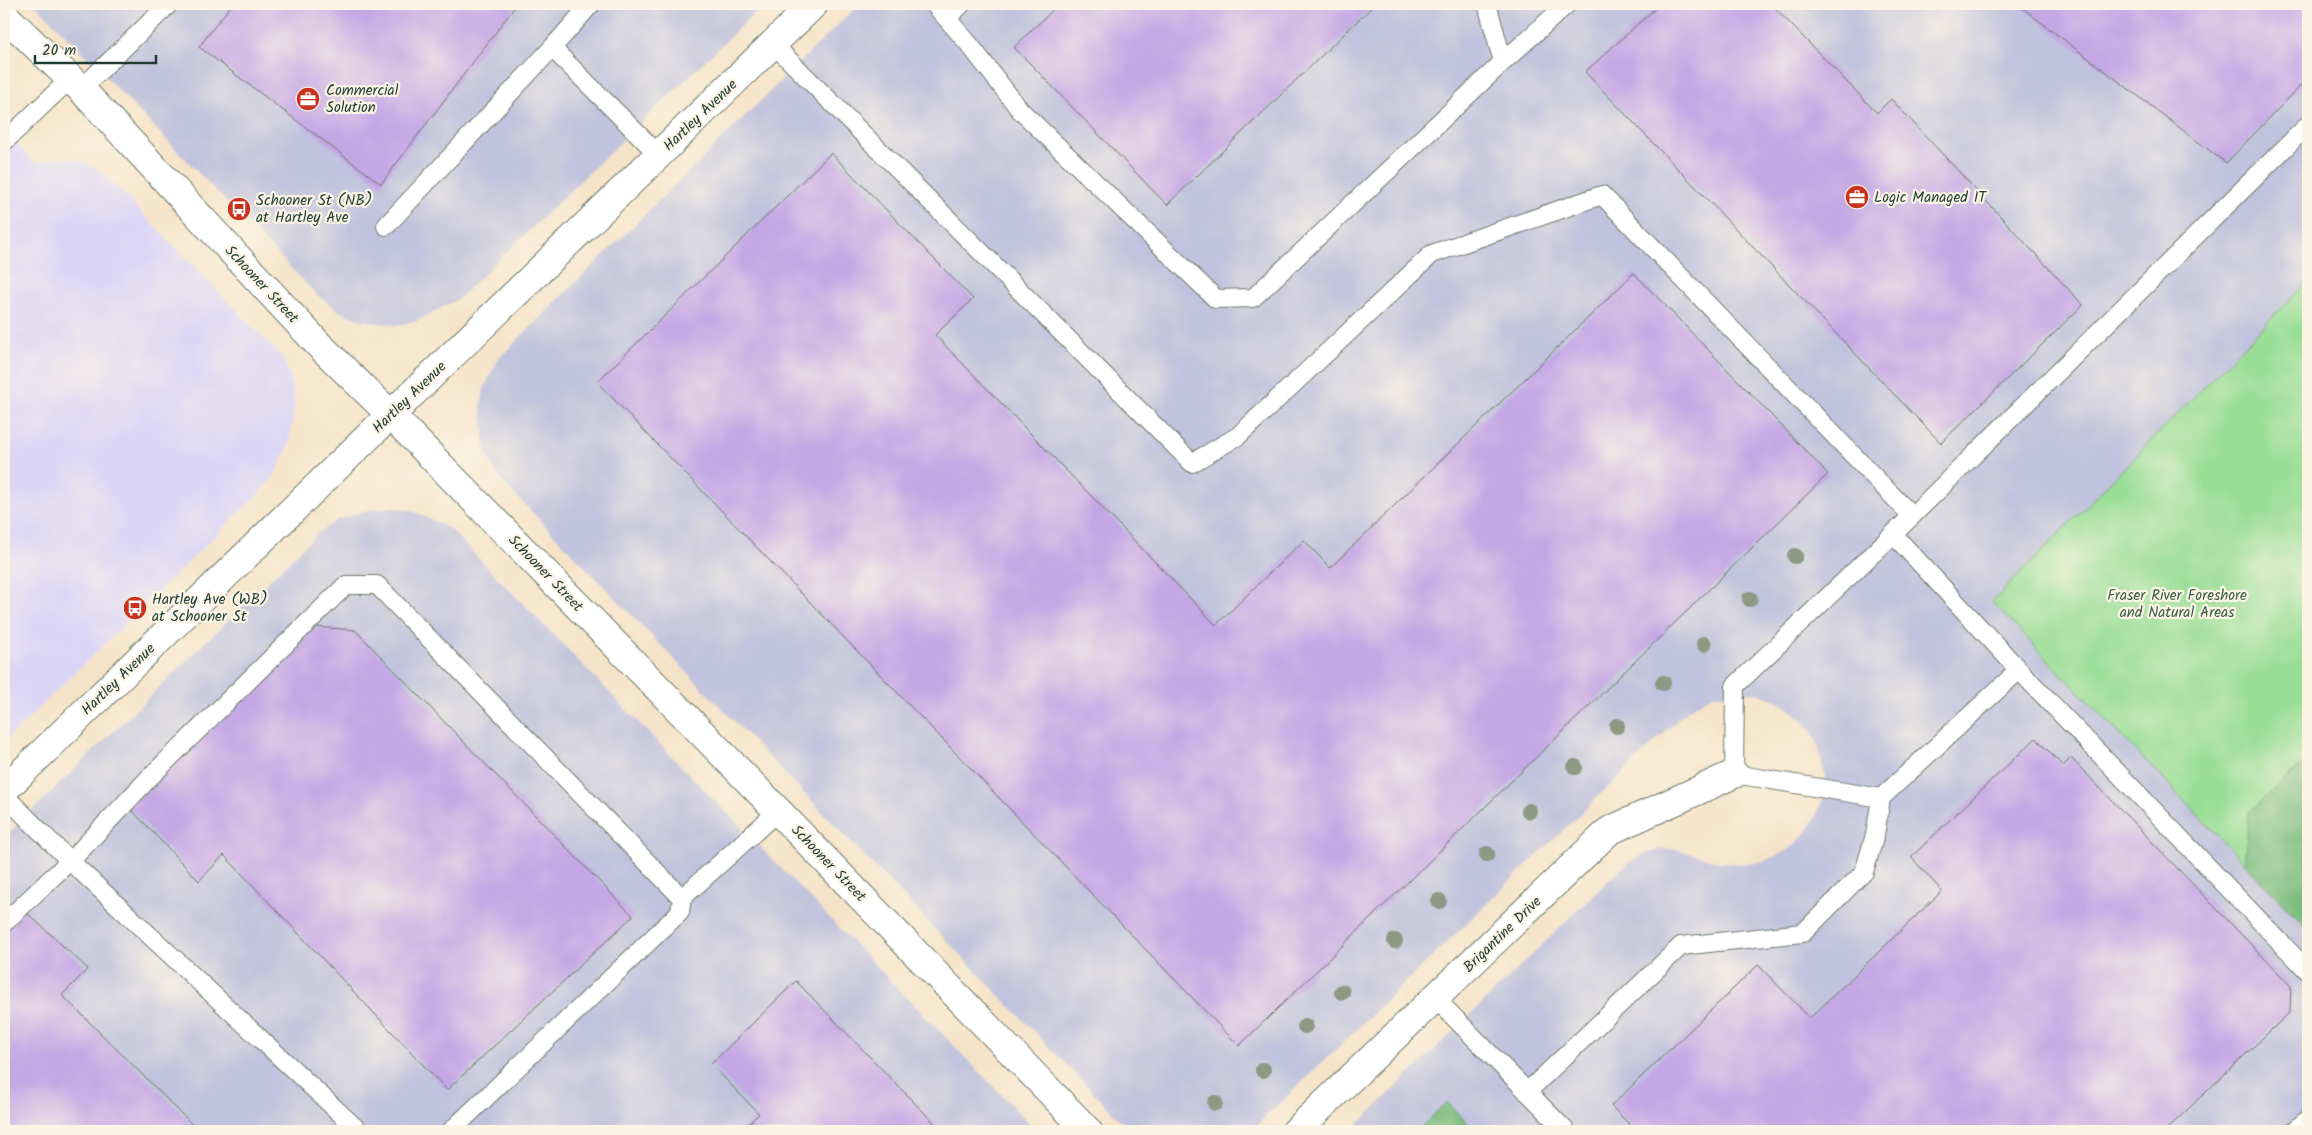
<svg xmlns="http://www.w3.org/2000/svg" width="2312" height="1135" font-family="Kalam,sans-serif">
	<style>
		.built { fill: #dbd6f7 }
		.industrial { fill: #c1c2dd }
		.green { fill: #9ade96; stroke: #5c8e65 }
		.forest { fill: #7bbd7f; stroke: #4d7d5a }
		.building { fill: #c4a7e5 }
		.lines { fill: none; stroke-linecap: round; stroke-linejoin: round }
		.lane-casing { stroke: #6a7768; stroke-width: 20 }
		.street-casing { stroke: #6a7768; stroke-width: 30 }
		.lane { stroke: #fff; stroke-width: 18 }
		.street { stroke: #fff; stroke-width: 28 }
		.tree { fill: #8d9982 }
		.labels { text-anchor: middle; stroke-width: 4.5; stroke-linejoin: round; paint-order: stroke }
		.poi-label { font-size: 15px; fill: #1f3d34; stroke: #fcf5e5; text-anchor: start }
		.street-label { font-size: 15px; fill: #1f3d34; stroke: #fcf5e5 }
		.park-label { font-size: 15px; fill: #385d48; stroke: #fcf5e5 }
	</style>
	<rect width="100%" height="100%" fill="#fcf5e5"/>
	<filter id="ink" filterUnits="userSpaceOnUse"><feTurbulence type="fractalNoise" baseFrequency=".02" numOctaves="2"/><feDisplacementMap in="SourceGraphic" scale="10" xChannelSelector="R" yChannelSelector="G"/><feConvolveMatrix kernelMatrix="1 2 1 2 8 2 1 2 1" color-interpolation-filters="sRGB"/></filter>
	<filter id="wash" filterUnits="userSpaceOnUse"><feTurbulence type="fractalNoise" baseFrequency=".0096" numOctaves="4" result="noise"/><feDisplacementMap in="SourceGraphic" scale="20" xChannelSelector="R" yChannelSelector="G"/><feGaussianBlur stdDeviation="1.12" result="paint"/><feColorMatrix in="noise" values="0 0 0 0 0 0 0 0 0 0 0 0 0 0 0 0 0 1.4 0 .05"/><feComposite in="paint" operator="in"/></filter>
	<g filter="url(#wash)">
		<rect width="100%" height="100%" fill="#f5e3c8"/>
		<path class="built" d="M4 129 34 163 52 159 69 158 91 166 105 175 274 349 283 359 290 377 295 404 289 445 274 476 258 494 4 742Z"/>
		<path class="industrial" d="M35 4H764L458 299 417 321 396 325 360 320 341 312 317 295Z
			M859 4H2308V281L1992 602 2308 929V1131H1475L1447 1103 1417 1131H1351L1614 875 1630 862 1643 855 1661 849H1676L1720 862 1748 864 1764 861 1780 854 1794 846 1807 832 1816 817 1823 798 1825 777 1817 741 1807 724 1790 709 1774 699 1753 692 1712 695 1688 710 1251 1131H1136L1120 1120 500 479 486 453 481 405 484 389 498 359Z
			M389 507 411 510 450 529 1037 1131H4V838L318 533 337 520 364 511Z"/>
		<path class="green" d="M2308 281V929L1992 602Z"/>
		<path class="forest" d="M2308 760V929L2244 863 2249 812Z
			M1447 1102 1475 1131H1417Z"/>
		<g id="blocks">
			<path class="building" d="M232 4H517L381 184 199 47Z
				M1059 4H1375L1167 205 1014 47Z
				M1660 4H1771L1877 113 1891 99 2083 305 1941 443 1585 72Z
				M2017 4H2308V78L2226 163Z
				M831 153 973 299 935 335 1216 625 1304 540 1330 568 1634 273 1828 474 1239 1046 597 382Z
				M316 627 355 630 633 916 447 1090 224 855 199 881 129 807Z
				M2036 738 2063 766 2071 758 2291 986 2290 1012 2165 1131H1636L1611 1106 1758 965 1810 1018 1942 891 1911 857Z
				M24 910 88 969 62 995 199 1131H4V932Z
				M796 981 942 1131H740L759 1114 711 1064Z"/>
		</g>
	</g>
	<g filter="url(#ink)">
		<use href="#blocks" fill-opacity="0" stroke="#6a7768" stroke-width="1"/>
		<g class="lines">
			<g class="lane-casing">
				<path id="lane" d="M591 4 552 48 659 155
					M934 4 969 44 1020 110 1216 299 1253 298 1503 62 1487 4
					M947 18 962 4
					M773 44 1192 463 1238 436 1432 254 1602 195 1912 516
					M1503 62 1567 4
					M81 89 169 4
					M4 142 70 79
					M386 226 552 48
					M2019 670 2308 971
					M4 795 70 861 359 1131
					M1881 798 1734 774 1735 686 1912 516 2308 125
					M4 923 77 854 149 778 346 585H377L682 898
					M1435 998 1566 1131
					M1527 1092 1681 946 1803 933 1864 872 1875 835 1881 798 2019 670 1893 534
					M451 1131 680 912 682 898 778 811
					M2294 1131 2308 1119"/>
			</g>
			<g class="street-casing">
				<path id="street" d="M4 15 81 89 319 345 391 415 778 811 1088 1131
					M4 790 814 4
					M1296 1131 1609 831 1734 774"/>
			</g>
			<use href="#lane" class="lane"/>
			<use href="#street" class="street"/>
		</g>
		<g class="tree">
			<circle cx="1795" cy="556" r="8"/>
			<circle cx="1750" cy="599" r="8"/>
			<circle cx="1704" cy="644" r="8"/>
			<circle cx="1663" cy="683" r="8"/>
			<circle cx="1617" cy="726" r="8"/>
			<circle cx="1575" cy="767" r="8"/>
			<circle cx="1529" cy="811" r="8"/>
			<circle cx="1487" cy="854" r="8"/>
			<circle cx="1439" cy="901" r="8"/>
			<circle cx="1395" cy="941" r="8"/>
			<circle cx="1342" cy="992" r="8"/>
			<circle cx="1305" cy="1026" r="8"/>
			<circle cx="1263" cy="1070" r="8"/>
			<circle cx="1215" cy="1103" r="8"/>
		</g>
	</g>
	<defs>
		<g id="office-disc" transform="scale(1.25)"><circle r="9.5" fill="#c8321e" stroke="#fcf5e5"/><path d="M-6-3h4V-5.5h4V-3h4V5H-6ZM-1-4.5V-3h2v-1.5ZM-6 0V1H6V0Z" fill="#fff"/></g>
		<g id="bus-disc" transform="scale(1.25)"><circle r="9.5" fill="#c8321e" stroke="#fcf5e5"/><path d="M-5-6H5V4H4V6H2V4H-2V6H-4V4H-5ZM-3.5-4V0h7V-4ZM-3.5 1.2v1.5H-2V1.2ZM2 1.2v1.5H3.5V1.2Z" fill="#fff"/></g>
	</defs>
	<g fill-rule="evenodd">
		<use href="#office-disc" x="308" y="99"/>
		<use href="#office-disc" x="1857" y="197"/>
		<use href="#bus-disc" x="239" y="209"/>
		<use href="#bus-disc" x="135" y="608"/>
	</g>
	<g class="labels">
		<g class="poi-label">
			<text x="326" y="95">Commercial<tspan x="326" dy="17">Solution</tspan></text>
			<text x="1874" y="202">Logic Managed IT</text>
			<text x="256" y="205">Schooner St (NB)<tspan x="256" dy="17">at Hartley Ave</tspan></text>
			<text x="152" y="604">Hartley Ave (WB)<tspan x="152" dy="17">at Schooner St</tspan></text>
		</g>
		<g class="street-label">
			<text transform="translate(700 115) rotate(-44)" y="5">Hartley Avenue</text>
			<text transform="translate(262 284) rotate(47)" y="5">Schooner Street</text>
			<text transform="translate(409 397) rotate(-44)" y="5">Hartley Avenue</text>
			<text transform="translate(546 573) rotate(46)" y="5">Schooner Street</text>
			<text transform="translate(118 679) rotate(-44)" y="5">Hartley Avenue</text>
			<text transform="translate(829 863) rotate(46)" y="5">Schooner Street</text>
			<text transform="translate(1502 934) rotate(-44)" y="5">Brigantine Drive</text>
		</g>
		<g class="park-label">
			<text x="2177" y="600">Fraser River Foreshore<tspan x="2177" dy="17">and Natural Areas</tspan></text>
		</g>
	</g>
	<rect width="2312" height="1135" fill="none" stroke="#fcf5e5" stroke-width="20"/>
	<path d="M35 55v8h121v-8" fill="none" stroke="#1f3d34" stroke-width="2.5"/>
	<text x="42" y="55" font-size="15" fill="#1f3d34" stroke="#fcf5e5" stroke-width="4" paint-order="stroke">20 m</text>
</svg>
